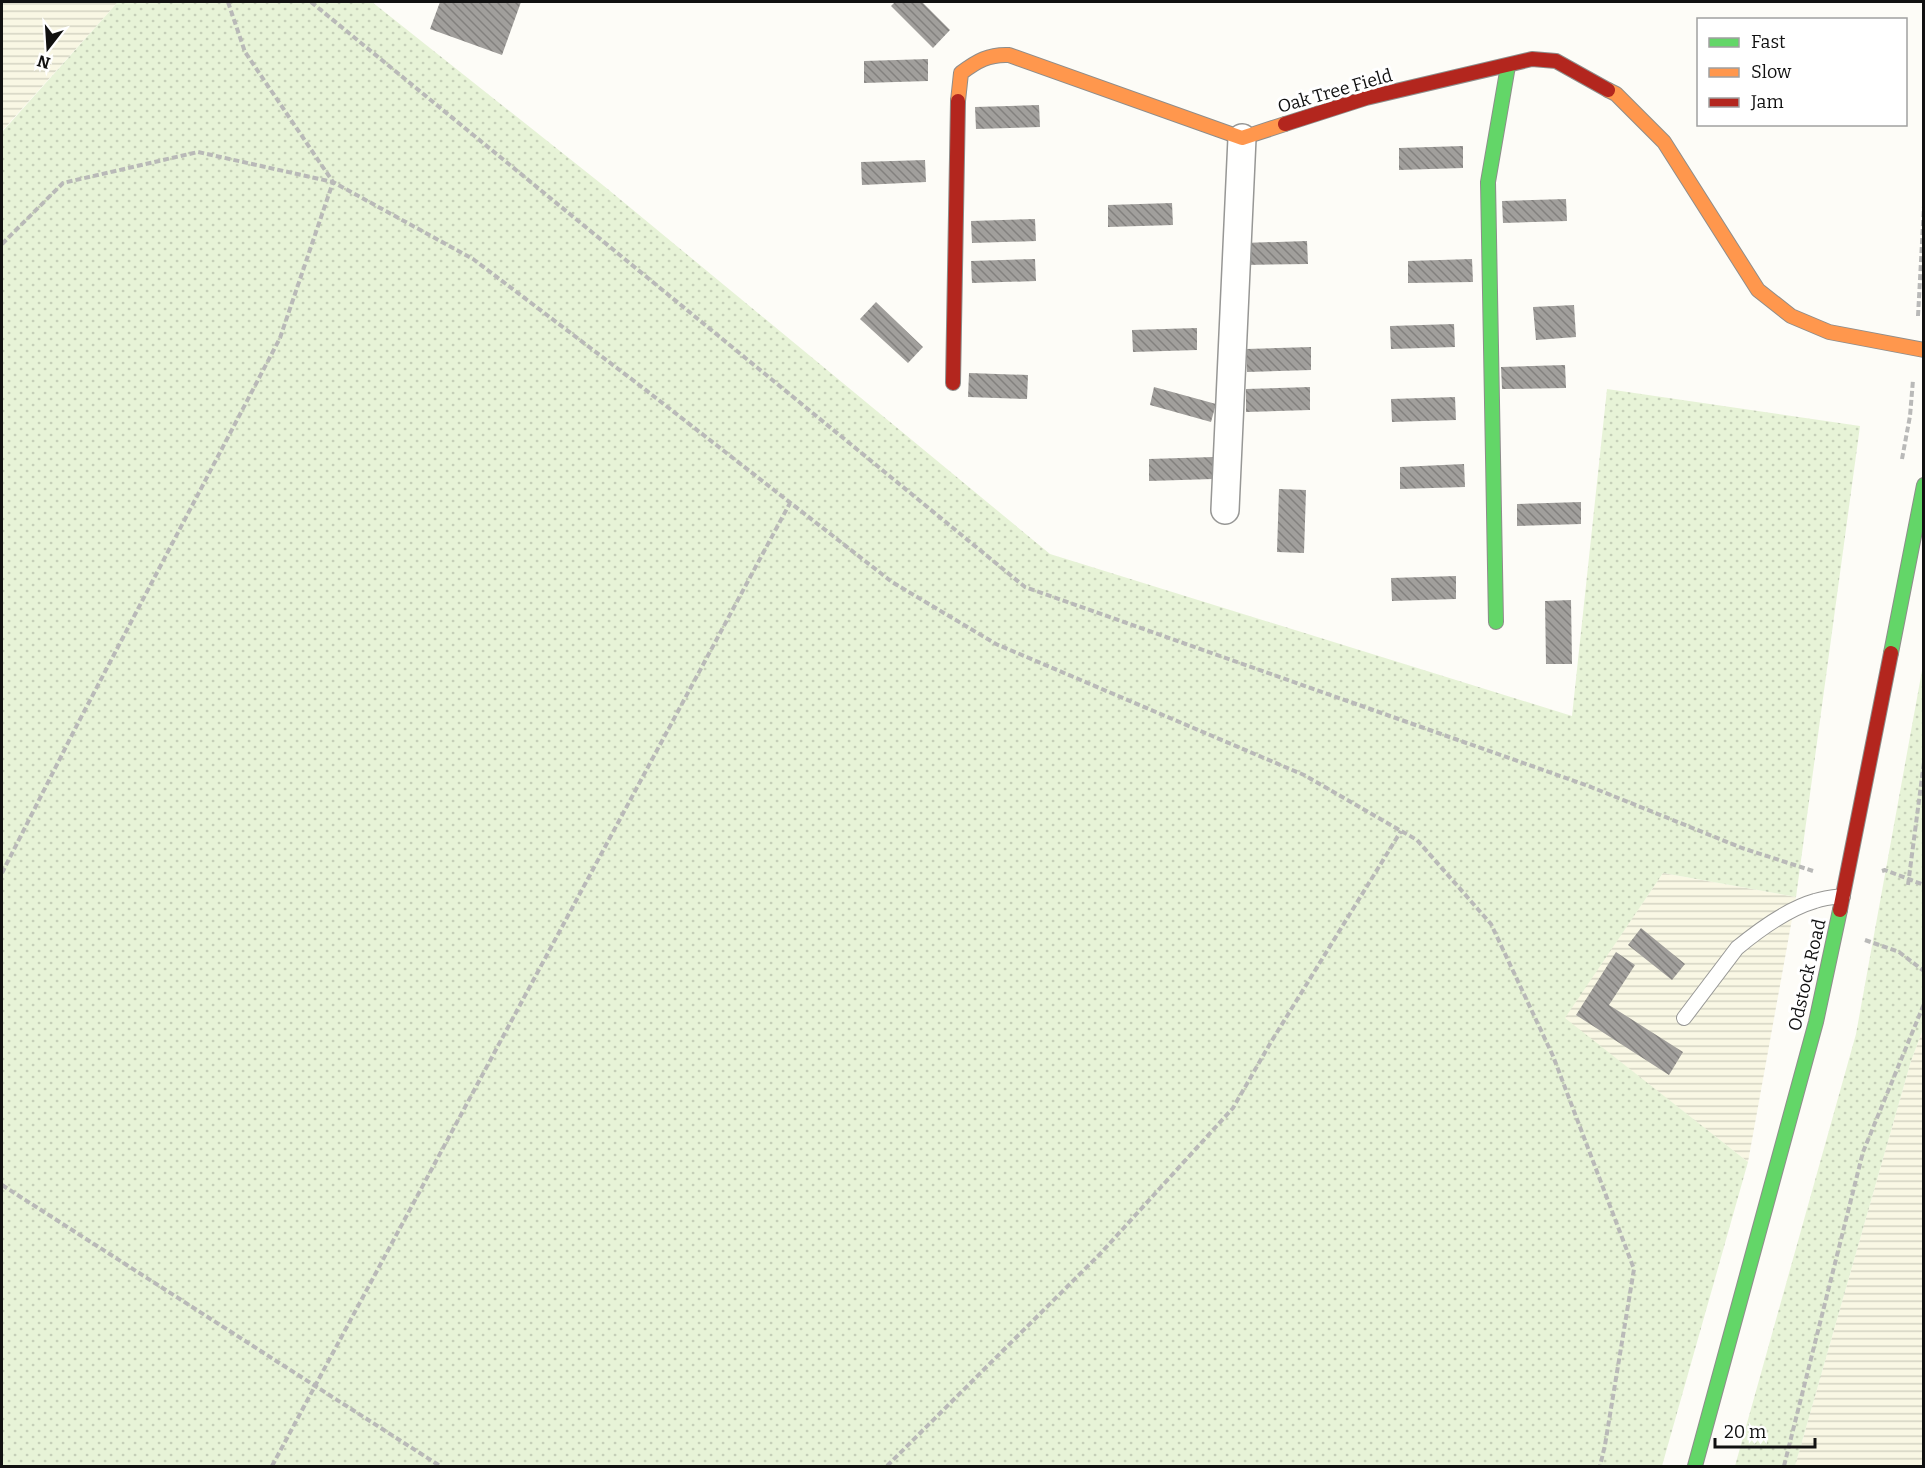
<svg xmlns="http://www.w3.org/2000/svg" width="1925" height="1468" font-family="Bitter,serif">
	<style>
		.farmland { fill: url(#farmland-rules) }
		.grass { fill: url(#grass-dots) }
		.building { fill: url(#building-back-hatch) }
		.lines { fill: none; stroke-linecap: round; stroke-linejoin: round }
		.lane-casing { stroke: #979795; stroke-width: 16 }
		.street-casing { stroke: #979795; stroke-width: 30 }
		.fast-casing { stroke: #8e8d8b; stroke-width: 16 }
		.slow-casing { stroke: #8e8d8b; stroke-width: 16 }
		.jam-casing { stroke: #8e8d8b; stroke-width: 16 }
		.path { stroke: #b9b9b8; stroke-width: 4; stroke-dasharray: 6 3; stroke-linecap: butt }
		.lane { stroke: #fffffe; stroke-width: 14 }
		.street { stroke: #fffffe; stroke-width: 27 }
		.fast { stroke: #63d668; stroke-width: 14 }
		.slow { stroke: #ff974d; stroke-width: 14 }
		.jam { stroke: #b3261e; stroke-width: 14 }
		.labels { text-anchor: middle; stroke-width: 6; stroke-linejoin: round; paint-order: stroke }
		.street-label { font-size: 18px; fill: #111; stroke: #fff }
	</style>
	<defs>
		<pattern id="farmland-rules" width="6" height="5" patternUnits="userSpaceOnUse" patternTransform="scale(1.5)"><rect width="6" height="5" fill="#f9f7e4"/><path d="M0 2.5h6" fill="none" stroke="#d4d3c3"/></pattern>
		<pattern id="grass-dots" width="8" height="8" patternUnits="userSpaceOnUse" patternTransform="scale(1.5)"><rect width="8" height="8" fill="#e7f3d7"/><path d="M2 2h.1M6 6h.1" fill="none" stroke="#c5cfb8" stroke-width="1.8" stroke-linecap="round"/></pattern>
		<pattern id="building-back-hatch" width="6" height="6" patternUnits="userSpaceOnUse" patternTransform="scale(1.5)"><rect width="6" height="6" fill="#a19f9c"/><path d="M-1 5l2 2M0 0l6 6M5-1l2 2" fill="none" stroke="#82807e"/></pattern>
	</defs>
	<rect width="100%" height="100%" fill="#fdfcf7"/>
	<path class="farmland" d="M2 2H118L2 131Z
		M1663 873 1796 897 1748 1162 1564 1018Z
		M1923 1029V1466H1795L1911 1061Z"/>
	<path class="grass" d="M118 2H372L604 186 1050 554 1572 716 1607 389 1860 426 1796 897 1663 873 1565 1018 1748 1162 1662 1466H2V132Z
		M1923 665V1029L1911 1061 1795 1466H1735L1856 1034Z"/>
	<path class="building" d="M440 2H521L502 55 430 29Z
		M895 2H922L950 30 933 48 891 6Z
		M928 59V81L864 83V61Z
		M1039 105 1040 127 976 129 975 107Z
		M1463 146V168L1399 170V148Z
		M925 160 926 182 862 185 861 162Z
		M1566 199 1567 221 1503 223 1502 201Z
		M1172 203 1173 225 1108 227V205Z
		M1035 219 1036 241 972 243 971 221Z
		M1307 241 1308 264 1244 265 1243 243Z
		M1035 259 1036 281 972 283 971 261Z
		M1472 259 1473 282 1408 283V261Z
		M876 302 923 347 908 363 860 319Z
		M1574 305 1576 337 1536 340 1533 307Z
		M1454 324 1455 347 1391 349 1390 326Z
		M1197 328V350L1133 352 1132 330Z
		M1311 347V370L1247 372 1246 349Z
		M1565 365 1566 388 1502 389 1501 367Z
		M969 373 1028 375 1027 399 968 397Z
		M1154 387 1216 404 1211 422 1150 405Z
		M1310 387V410L1246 412V389Z
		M1455 397 1456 420 1392 422 1391 399Z
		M1213 457V479L1149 481V459Z
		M1464 464 1465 487 1400 489V467Z
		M1279 489 1306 490 1304 553 1277 552Z
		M1581 502V524L1517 526V504Z
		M1456 576V599L1392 601 1391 578Z
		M1571 600 1572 664H1546L1545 601Z
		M1641 928 1685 964 1672 980 1628 945Z
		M1616 952 1635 965 1609 1005 1683 1052 1669 1075 1576 1015Z"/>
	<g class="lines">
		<g class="lane-casing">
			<path id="lane" d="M1684 1018 1737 948C1760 929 1787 909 1815 901 1824 898 1834 897 1843 896"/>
		</g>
		<g class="street-casing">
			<path id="street" d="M1225 510 1242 138"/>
		</g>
		<g class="fast-casing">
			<path id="fast" d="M1496 622 1488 182 1508 66
				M1891 653 1924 485
				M1695 1466 1816 1022 1840 910"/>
		</g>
		<g class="slow-casing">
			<path id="slow" d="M1608 90 1616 94 1664 142 1758 290 1791 316 1829 332 1924 350
				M958 101 961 73C977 61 989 54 1009 55L1242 138 1285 124"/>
		</g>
		<g class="jam-casing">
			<path id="jam" d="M1285 124 1366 98 1532 59 1556 61 1608 90
				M953 383 958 101
				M1840 910 1891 653"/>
		</g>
		<path class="path" d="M228 2 245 52 333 182 473 259 638 384 892 582 996 644 1304 775 1417 840 1491 924 1553 1056 1634 1269 1605 1445 1600 1466
			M311 2 1025 587 1591 787 1742 848 1813 871
			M2 244 63 183 198 152 333 182 280 338 76 727 2 873
			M1918 316 1924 206
			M1902 459 1910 416 1913 380
			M1882 871 1885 870 1924 885
			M1908 885 1924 762
			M1865 940 1899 952 1924 971
			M2 1185 440 1466
			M272 1466 790 503
			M887 1466 1100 1254 1233 1108 1271 1042 1401 831
			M1784 1466 1863 1152 1924 1004"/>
		<use href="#lane" class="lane"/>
		<use href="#street" class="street"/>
		<use href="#fast" class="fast"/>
		<use href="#slow" class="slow"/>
		<use href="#jam" class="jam"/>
	</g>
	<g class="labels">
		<g class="street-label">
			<text transform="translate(1335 91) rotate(-16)" y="6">Oak Tree Field</text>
			<text transform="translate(1807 975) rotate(-77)" y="6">Odstock Road</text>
		</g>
	</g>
	<rect width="1925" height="1468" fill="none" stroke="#111111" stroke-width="6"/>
	<rect x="1697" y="18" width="210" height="108" fill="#ffffff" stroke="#a0a0a0" stroke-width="1.5"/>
	<rect x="1709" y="38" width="30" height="9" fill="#63d668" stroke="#a0a0a0" stroke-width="1.5"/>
	<text x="1751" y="48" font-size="18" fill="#111111">Fast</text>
	<rect x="1709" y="68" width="30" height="9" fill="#ff974d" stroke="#a0a0a0" stroke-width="1.5"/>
	<text x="1751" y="78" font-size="18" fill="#111111">Slow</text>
	<rect x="1709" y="98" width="30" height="9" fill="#b3261e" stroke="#a0a0a0" stroke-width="1.5"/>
	<text x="1751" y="108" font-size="18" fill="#111111">Jam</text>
	<g transform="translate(48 48) rotate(197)" stroke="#ffffff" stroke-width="4.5" paint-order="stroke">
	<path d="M0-4.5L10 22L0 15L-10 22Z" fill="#111111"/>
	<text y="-9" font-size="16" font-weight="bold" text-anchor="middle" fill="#111111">N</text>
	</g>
	<path d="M1715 1438v9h100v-9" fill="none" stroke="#111111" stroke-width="3"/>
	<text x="1724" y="1438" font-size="18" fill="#111111" stroke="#ffffff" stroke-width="4.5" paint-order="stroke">20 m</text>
</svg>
